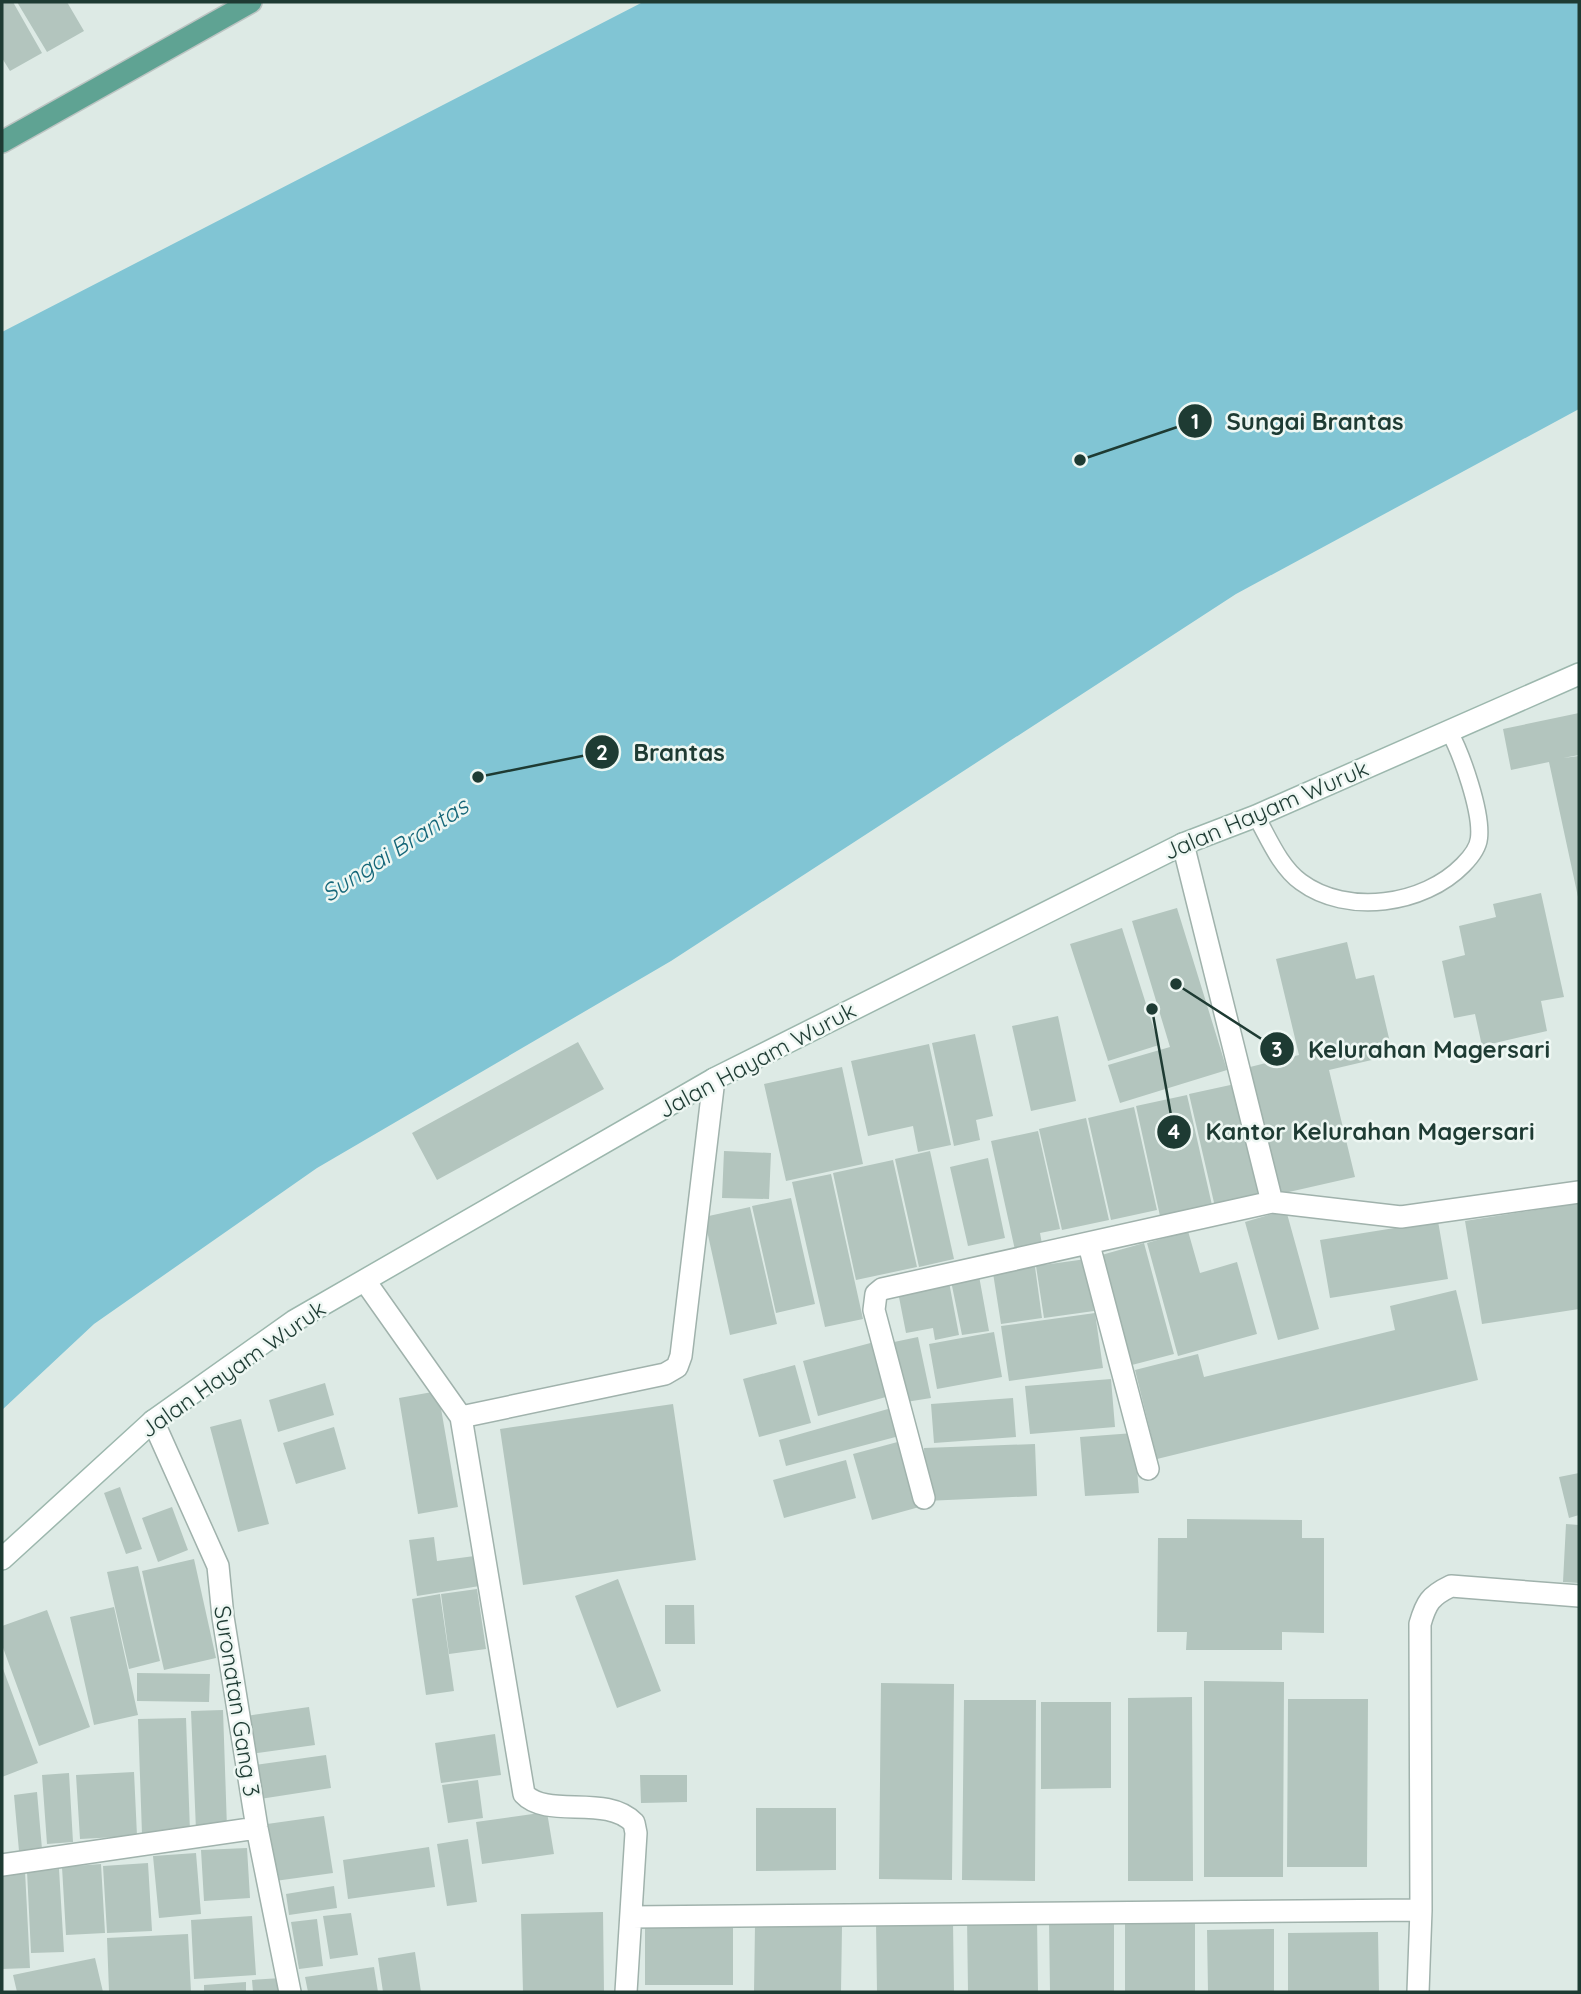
<svg xmlns="http://www.w3.org/2000/svg" width="1581" height="1994" font-family="Quicksand,sans-serif">
	<style>
		.water { fill: #81c5d4 }
		.building { fill: #b3c5be }
		.lines { fill: none; stroke-linecap: round; stroke-linejoin: round }
		.lane-casing { stroke: #a0b2ac; stroke-width: 19 }
		.street-casing { stroke: #a0b2ac; stroke-width: 24 }
		.secondary-casing { stroke: #9cb7ad; stroke-width: 24 }
		.primary-casing { stroke: #bcc4c2; stroke-width: 24 }
		.lane { stroke: #fff; stroke-width: 16 }
		.street { stroke: #fff; stroke-width: 21 }
		.secondary { stroke: #fff; stroke-width: 21 }
		.primary { stroke: #5fa393; stroke-width: 21 }
		.labels { text-anchor: middle; stroke-width: 5; stroke-linejoin: round; paint-order: stroke }
		.street-label { font-size: 23px; fill: #1e3b33; stroke: #eef7f3 }
		.water-label { font-size: 24px; font-style: italic; fill: #166779; stroke: #eef7f3 }
		.leader { fill: none; stroke: #1e3b33; stroke-width: 2.5 }
		.callout-dot { fill: #1e3b33; stroke: #eef7f3; stroke-width: 2.5 }
		.mark-label { font-size: 21px; text-anchor: middle; font-weight: bold; fill: #fff }
		.callout-label { font-size: 24px; text-anchor: middle; font-weight: bold; fill: #1e3b33; stroke: #eef7f3; stroke-width: 5; stroke-linejoin: round; paint-order: stroke }
	</style>
	<rect width="100%" height="100%" fill="#ddeae5"/>
	<path class="water" d="M643 2H1579V409L1236 594 671 961 317 1168 94 1324 2 1410V332Z"/>
	<path class="building" d="M2 2H13L42 53 10 71 2 58Z
		M17 2H67L84 31 47 52Z
		M1579 713V755L1563 758 1579 756 1578 897 1549 762 1511 770 1503 729Z
		M1541 893 1564 997 1541 1001 1547 1031 1482 1046 1475 1014 1454 1018 1442 961 1465 955 1459 926 1496 917 1493 904Z
		M1177 908 1227 1070 1120 1103 1108 1065 1170 1047 1132 921Z
		M1122 928 1159 1045 1108 1061 1070 944Z
		M1347 942 1356 979 1374 975 1393 1055 1329 1070 1355 1177 1280 1194 1250 1067 1299 1055 1276 959Z
		M1058 1016 1076 1101 1031 1111 1012 1026Z
		M975 1034 993 1116 976 1120 980 1140 954 1146 932 1043Z
		M578 1042 604 1089 437 1180 412 1133Z
		M929 1044 951 1145 918 1152 913 1126 868 1136 851 1061Z
		M842 1067 863 1164 786 1181 764 1084Z
		M1235 1084 1261 1197 1215 1207 1189 1094Z
		M1187 1095 1212 1205 1160 1216 1136 1106Z
		M1134 1107 1157 1210 1111 1220 1088 1118Z
		M1086 1118 1109 1220 1062 1230 1039 1129Z
		M1038 1131 1060 1229 1040 1233 1042 1244 1015 1250 991 1141Z
		M724 1151 771 1153 769 1199 722 1198Z
		M930 1151 954 1259 919 1267 895 1159Z
		M988 1158 1005 1238 968 1246 950 1167Z
		M893 1160 917 1267 856 1280 833 1173Z
		M831 1174 863 1319 825 1327 792 1182Z
		M791 1198 815 1304 776 1313 752 1206Z
		M1579 1203V1309L1482 1324 1465 1221Z
		M750 1207 777 1324 730 1335 704 1217Z
		M1286 1210 1319 1329 1278 1340 1245 1222Z
		M1438 1221 1448 1279 1330 1298 1320 1240Z
		M1188 1231 1200 1273 1237 1262 1257 1334 1178 1356 1147 1243Z
		M1144 1243 1174 1354 1128 1366 1098 1256Z
		M1086 1259 1094 1311 1044 1318 1036 1266Z
		M1035 1267 1042 1318 1001 1324 993 1273Z
		M979 1276 989 1331 962 1335 951 1281Z
		M949 1282 959 1335 935 1340 933 1328 906 1333 898 1292Z
		M1456 1290 1478 1380 1157 1459 1135 1370 1198 1354 1204 1377 1395 1330 1390 1306Z
		M1095 1313 1103 1368 1009 1381 1001 1326Z
		M994 1332 1002 1377 937 1389 929 1344Z
		M918 1337 931 1398 906 1402 894 1342Z
		M878 1341 893 1395 818 1416 803 1361Z
		M795 1365 811 1423 759 1437 743 1379Z
		M1111 1379 1115 1427 1030 1434 1025 1386Z
		M325 1383 334 1415 278 1432 269 1400Z
		M438 1391 458 1507 418 1514 399 1398Z
		M1013 1398 1016 1437 934 1443 931 1404Z
		M673 1404 696 1560 523 1585 500 1429Z
		M895 1407 903 1435 786 1466 779 1440Z
		M241 1419 269 1524 238 1532 210 1427Z
		M334 1427 346 1469 296 1484 283 1443Z
		M1134 1433 1139 1493 1085 1496 1080 1437Z
		M905 1440 923 1506 872 1520 853 1454Z
		M1035 1444 1037 1496 926 1501 924 1448Z
		M846 1460 856 1498 784 1518 773 1480Z
		M1579 1473V1515L1569 1518 1559 1477Z
		M120 1487 142 1549 126 1554 104 1493Z
		M172 1507 188 1550 158 1562 142 1518Z
		M1187 1519 1302 1520V1538H1324V1633L1282 1632V1650H1186L1187 1632H1157L1158 1538H1187Z
		M1566 1524 1579 1525V1583L1563 1582Z
		M434 1537 437 1561 482 1555 486 1585 417 1596 409 1540Z
		M194 1559 216 1658 164 1670 142 1571Z
		M138 1566 160 1661 129 1669 107 1572Z
		M618 1579 661 1691 617 1708 575 1596Z
		M477 1589 486 1649 449 1654 441 1594Z
		M440 1594 454 1691 426 1695 412 1599Z
		M665 1605H694L695 1644H665Z
		M114 1607 138 1715 94 1725 70 1617Z
		M47 1610 90 1727 39 1746 2 1645V1626Z
		M2 1666 38 1763 2 1777Z
		M137 1673 210 1674 209 1702 137 1701Z
		M1204 1681 1284 1682 1283 1877H1204Z
		M881 1683 954 1684 952 1880 879 1879Z
		M1192 1697 1193 1881H1128V1698Z
		M1288 1699H1368L1367 1867H1287Z
		M964 1700H1036L1035 1881 962 1880Z
		M1041 1702H1111V1788L1041 1789Z
		M309 1707 315 1745 251 1754 246 1716Z
		M223 1710 227 1828 196 1830 191 1711Z
		M186 1718 190 1832 142 1834 138 1719Z
		M495 1734 501 1775 441 1783 435 1743Z
		M326 1755 331 1788 260 1799 255 1765Z
		M134 1772 137 1836 80 1839 76 1775Z
		M69 1773 73 1842 47 1844 42 1775Z
		M640 1775H687V1802L641 1803Z
		M478 1780 483 1818 448 1823 442 1785Z
		M37 1792 42 1849 19 1851 14 1795Z
		M756 1808H836V1870L756 1871Z
		M547 1812 554 1854 482 1864 476 1822Z
		M324 1816 333 1873 275 1881 267 1824Z
		M468 1839 477 1902 447 1906 437 1844Z
		M429 1847 435 1887 348 1899 343 1860Z
		M247 1848 250 1898 204 1901 201 1850Z
		M196 1853 201 1914 159 1918 153 1856Z
		M148 1863 152 1931 107 1933 103 1866Z
		M101 1864 105 1933 66 1935 62 1867Z
		M59 1869 64 1952 31 1953 27 1871Z
		M25 1871 30 1968 2 1969V1872Z
		M334 1886 337 1908 289 1915 286 1894Z
		M603 1912 604 1992H523L521 1914Z
		M351 1913 358 1955 330 1959 323 1916Z
		M252 1916 256 1975 194 1979 191 1920Z
		M967 1917H1037L1038 1992H968Z
		M317 1919 323 1966 299 1969 291 1922Z
		M1049 1919H1114V1992H1050Z
		M1195 1919V1992H1125V1920Z
		M876 1922H953L954 1992H877Z
		M645 1925H733V1985H645Z
		M755 1925 842 1927 841 1992H754Z
		M1274 1929V1992H1208L1207 1930Z
		M1378 1932 1379 1992H1288V1933Z
		M188 1934 191 1992H109L107 1938Z
		M415 1952 421 1992H383L378 1958Z
		M95 1958 103 1992H17L13 1975Z
		M374 1967 378 1992H308L305 1977Z
		M281 1978 283 1992H253L252 1980Z
		M246 1982V1992H204V1985Z"/>
	<g class="lines">
		<g class="lane-casing">
			<path id="lane" d="M1256 816C1268 837 1280 867 1301 882 1347 916 1424 905 1463 865 1470 858 1478 849 1479 838 1482 812 1462 755 1449 731"/>
		</g>
		<g class="street-casing">
			<path id="street" d="M1183 844 1272 1202
				M1089 1245 1148 1469
				M365 1281 461 1417 524 1794C547 1819 607 1794 634 1823L636 1833 626 1992
				M461 1417 665 1374 677 1367 681 1356 714 1079
				M153 1421 218 1566 223 1617 257 1828 290 1992
				M924 1498 874 1310 876 1294 882 1289 1272 1202 1401 1217 1579 1192
				M2 1865 257 1828
				M631 1917 1421 1910
				M1418 1992 1421 1910 1420 1624C1426 1603 1430 1596 1451 1586L1579 1596"/>
		</g>
		<g class="secondary-casing">
			<path id="secondary" d="M2 1559 153 1421 294 1321 714 1079 1183 844 1256 816 1579 674"/>
		</g>
		<g class="primary-casing">
			<path id="primary" d="M2 142 251 2"/>
		</g>
		<use href="#lane" class="lane"/>
		<use href="#street" class="street"/>
		<use href="#secondary" class="secondary"/>
		<use href="#primary" class="primary"/>
	</g>
	<g class="labels">
		<g class="street-label">
			<text transform="translate(1266 810) rotate(-23)" y="8">Jalan Hayam Wuruk</text>
			<text transform="translate(757 1060) rotate(-28)" y="8">Jalan Hayam Wuruk</text>
			<text transform="translate(233 1369) rotate(-35)" y="8">Jalan Hayam Wuruk</text>
			<text transform="translate(237 1701) rotate(81)" y="8">Suronatan Gang 3</text>
		</g>
		<g class="water-label">
			<text transform="translate(395 850) rotate(-33)" y="8">Sungai Brantas</text>
		</g>
	</g>
	<path class="leader" d="M1080 460L1195 421M478 777L602 752M1176 984L1277 1049M1152 1009L1174 1132"/>
	<g class="callout-dot">
		<circle cx="1080" cy="460" r="7"/>
		<circle cx="478" cy="777" r="7"/>
		<circle cx="1176" cy="984" r="7"/>
		<circle cx="1152" cy="1009" r="7"/>
		<circle cx="1195" cy="421" r="18"/>
		<circle cx="602" cy="752" r="18"/>
		<circle cx="1277" cy="1049" r="18"/>
		<circle cx="1174" cy="1132" r="18"/>
	</g>
	<g class="mark-label">
		<text x="1195" y="429">1</text>
		<text x="602" y="760">2</text>
		<text x="1277" y="1057">3</text>
		<text x="1174" y="1139">4</text>
	</g>
	<g class="callout-label">
		<text x="1315" y="430">Sungai Brantas</text>
		<text x="679" y="761">Brantas</text>
		<text x="1429" y="1058">Kelurahan Magersari</text>
		<text x="1370" y="1140">Kantor Kelurahan Magersari</text>
	</g>
	<rect width="1581" height="1994" fill="none" stroke="#1e3b33" stroke-width="7"/>
</svg>
